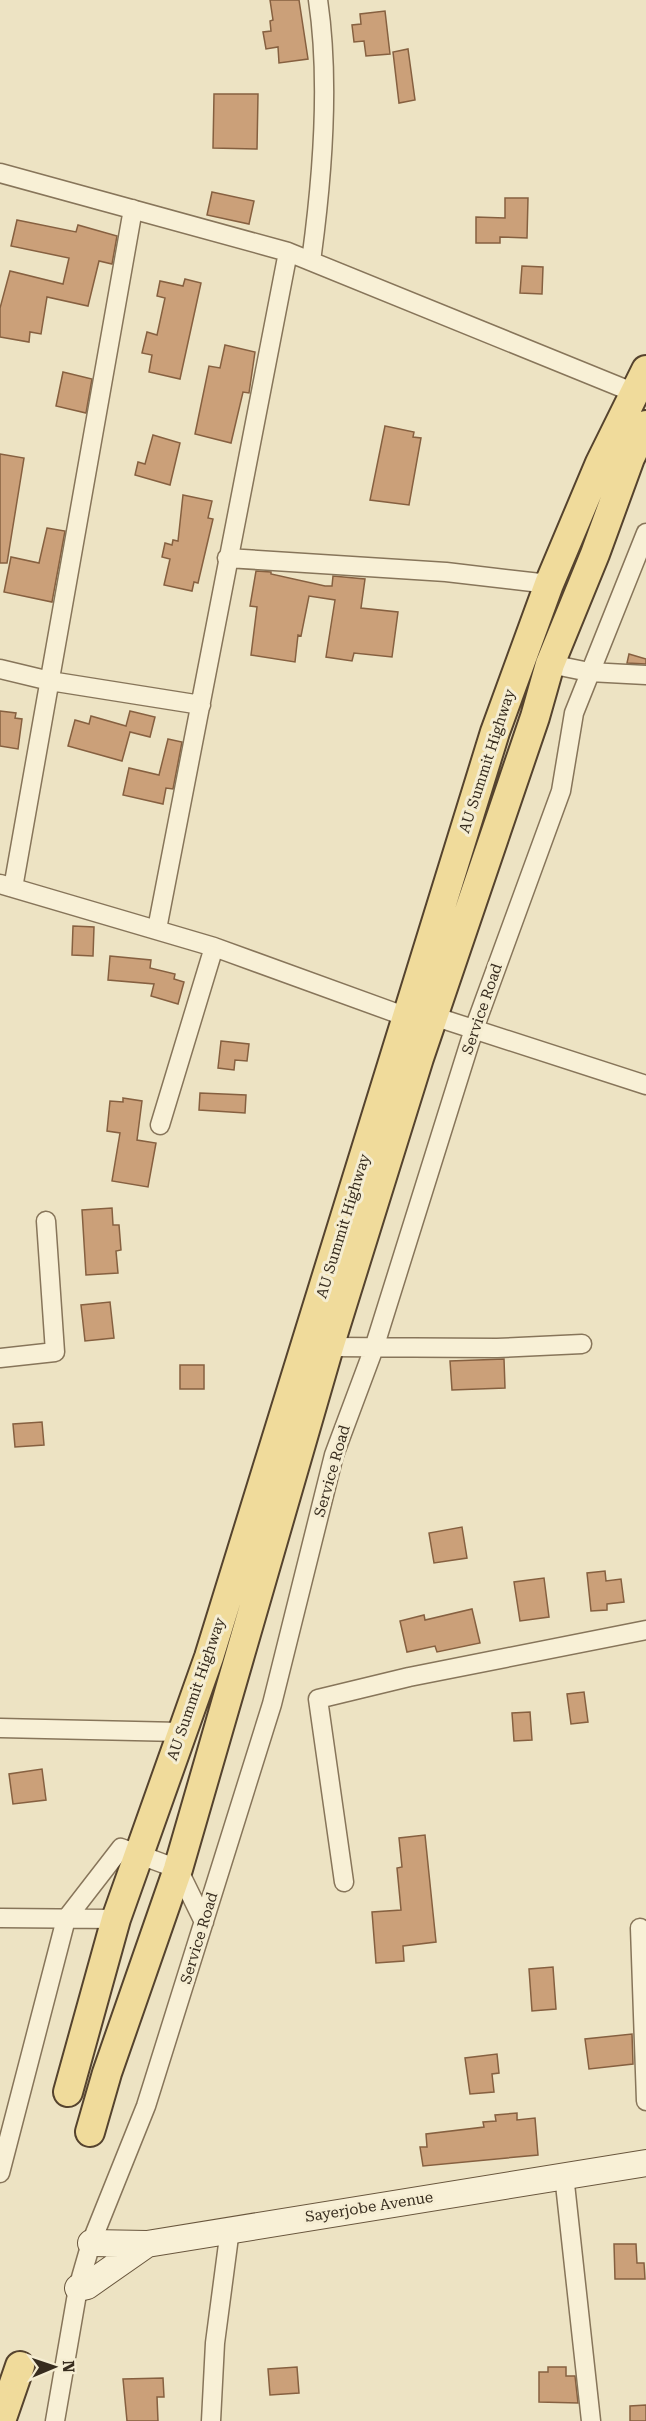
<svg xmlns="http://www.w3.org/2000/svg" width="646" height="2421" font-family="'Roboto Serif',serif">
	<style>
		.building { fill: #cba079; stroke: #866040; stroke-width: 1.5 }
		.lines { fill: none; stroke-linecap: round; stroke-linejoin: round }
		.street-casing { stroke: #87755a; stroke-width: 21 }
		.secondary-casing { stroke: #69563d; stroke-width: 28 }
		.primary-casing { stroke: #55432e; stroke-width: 32 }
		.street { stroke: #f8f0d6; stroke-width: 18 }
		.secondary { stroke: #f8f0d6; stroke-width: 26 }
		.primary { stroke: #f0db9b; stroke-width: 28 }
		.labels { text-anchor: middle; stroke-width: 6; stroke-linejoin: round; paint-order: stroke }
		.street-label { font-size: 15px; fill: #372c1e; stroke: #f5edd2 }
	</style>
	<rect width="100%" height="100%" fill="#ede3c3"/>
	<path class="building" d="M270 0H299L308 59 279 63 278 47 266 49 263 32 271 31 270 21 273 20Z
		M385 11 390 54 366 56 364 41 354 42 352 25 361 24 360 14Z
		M408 49 415 100 399 103 393 52Z
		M214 94H258L257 149 213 148Z
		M212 192 254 201 249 224 207 215Z
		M505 198H528L527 238 500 237V243H476V217L505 218Z
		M17 220 76 232 78 225 117 236 112 264 99 261 88 306 47 297 41 334 30 332 29 342 0 337V308L10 271 63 284 69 258 11 246Z
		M522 266 543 267 542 294 520 293Z
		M185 279 201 283 180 379 149 372 152 355 142 353 147 332 157 335 165 298 157 296 160 281 183 286Z
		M225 345 255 352 249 393 243 392 231 443 195 434 209 366 220 368Z
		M63 372 92 379 86 413 56 406Z
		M385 426 414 432 413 437 421 438 409 505 370 500Z
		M153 435 180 443 170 485 135 475 138 462 145 464Z
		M0 454 24 458 7 563H0Z
		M183 495 212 501 208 518 213 519 198 583 194 582 192 591 164 585 170 559 162 557 165 543 172 545 173 540 178 541Z
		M47 528 65 531 52 602 4 592 11 557 39 563Z
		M256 571 271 572V574L325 586H332L333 576 365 579 361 608 398 612 392 657 354 653 352 661 326 657 335 600 309 596 301 636 298 635 295 662 251 655 257 607 250 606Z
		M629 654 646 659V664L627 663Z
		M0 711 16 713 15 718 22 719 18 749 0 746Z
		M130 711 155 717 150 737 130 732 122 761 68 746 75 720 89 724 91 716 126 726Z
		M168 739 182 742 173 789 166 788 163 804 123 795 129 768 159 775Z
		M73 926 94 927 93 956 72 955Z
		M110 956 151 960 150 968 175 974 174 979 184 982 178 1004 151 996 154 984 108 980Z
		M221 1041 249 1044 247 1061 235 1060 234 1070 218 1068Z
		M200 1093 246 1095 245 1113 199 1110Z
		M123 1098 142 1101 137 1140 156 1143 148 1187 112 1181 120 1133 107 1131 110 1101 123 1102Z
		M112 1208 113 1225H119L121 1250 116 1251 118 1273 86 1275 82 1210Z
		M110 1302 114 1338 85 1341 81 1305Z
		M504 1359 505 1388 452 1390 450 1361Z
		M180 1365H204V1389H180Z
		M42 1422 44 1445 15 1447 13 1424Z
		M462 1527 467 1558 434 1563 429 1533Z
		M605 1571 606 1581 621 1579 624 1602 607 1604V1610L591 1611 587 1573Z
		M544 1578 549 1617 520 1621 514 1582Z
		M472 1609 480 1643 437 1652 435 1646 407 1652 400 1621 424 1615 425 1620Z
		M584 1692 588 1722 571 1724 567 1694Z
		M530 1712 532 1740 514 1741 512 1713Z
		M42 1769 46 1800 13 1804 9 1774Z
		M425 1835 436 1942 403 1946 404 1961 376 1963 372 1912 401 1910 397 1868 402 1867 399 1838Z
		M553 1967 556 2009 532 2011 529 1969Z
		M632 2034 633 2064 589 2069 585 2039Z
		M497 2054 499 2073 492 2074 494 2092 470 2094 465 2058Z
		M517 2113V2120L535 2118 538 2155 423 2166 420 2147H427L426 2134 484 2127 483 2122 496 2121 495 2115Z
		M614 2244H636L637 2263H644L645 2279H615Z
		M297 2367 299 2393 270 2395 268 2369Z
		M548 2367H566V2376H575L578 2403 539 2402V2372H548Z
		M163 2378 164 2397H157L158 2421H127L123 2379Z
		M646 2405V2421H630V2406Z"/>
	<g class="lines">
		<g class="street-casing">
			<path id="street" d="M0 173 288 252 635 393
				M311 261C322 181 330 80 318 0
				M227 558 446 572 549 584
				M550 664 589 672 646 675
				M0 669 50 681 201 705
				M0 884 214 947 407 1017
				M13 888 133 209
				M157 929 288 252
				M433 1016 646 1085
				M160 1125 214 947
				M329 1347 497 1348 582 1344
				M0 1358 55 1352 46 1221
				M0 1728 180 1732
				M344 1882 318 1699 409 1677 646 1630
				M0 1918 116 1919
				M640 1928 646 2101
				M0 2173 66 1919 121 1848 178 1869 204 1922
				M564 2175 591 2421
				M55 2421 78 2288 91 2243 146 2106 272 1704 334 1455 374 1348 474 1029 561 791 574 713 646 533
				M211 2421 215 2343 230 2229"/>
		</g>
		<g class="secondary-casing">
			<path id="secondary" d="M91 2243 147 2244 646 2163
				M78 2288 87 2286 147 2244"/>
		</g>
		<g class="primary-casing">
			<path id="primary" d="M68 2092 116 1919 209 1657 495 732 549 584 600 463 646 370
				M90 2132 107 2073 178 1869 329 1347 419 1058 535 717 550 664 595 554 630 458 646 425
				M1 2421 20 2366"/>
		</g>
		<use href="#street" class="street"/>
		<use href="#secondary" class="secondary"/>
		<use href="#primary" class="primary"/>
	</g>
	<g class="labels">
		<g class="street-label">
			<text transform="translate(487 761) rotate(-72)" y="5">AU Summit Highway</text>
			<text transform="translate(482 1009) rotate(-71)" y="5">Service Road</text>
			<text transform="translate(343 1226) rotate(-73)" y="5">AU Summit Highway</text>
			<text transform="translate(332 1471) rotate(-74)" y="5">Service Road</text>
			<text transform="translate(196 1689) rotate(-71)" y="5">AU Summit Highway</text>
			<text transform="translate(199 1938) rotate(-73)" y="5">Service Road</text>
			<text transform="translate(369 2207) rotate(-9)" y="5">Sayerjobe Avenue</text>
		</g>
	</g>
	<g transform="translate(54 2367) rotate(88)" stroke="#f5edd2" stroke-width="4.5" paint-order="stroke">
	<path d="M0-4.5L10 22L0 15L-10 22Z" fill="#372c1e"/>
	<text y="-9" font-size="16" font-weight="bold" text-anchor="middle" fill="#372c1e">N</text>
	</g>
</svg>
